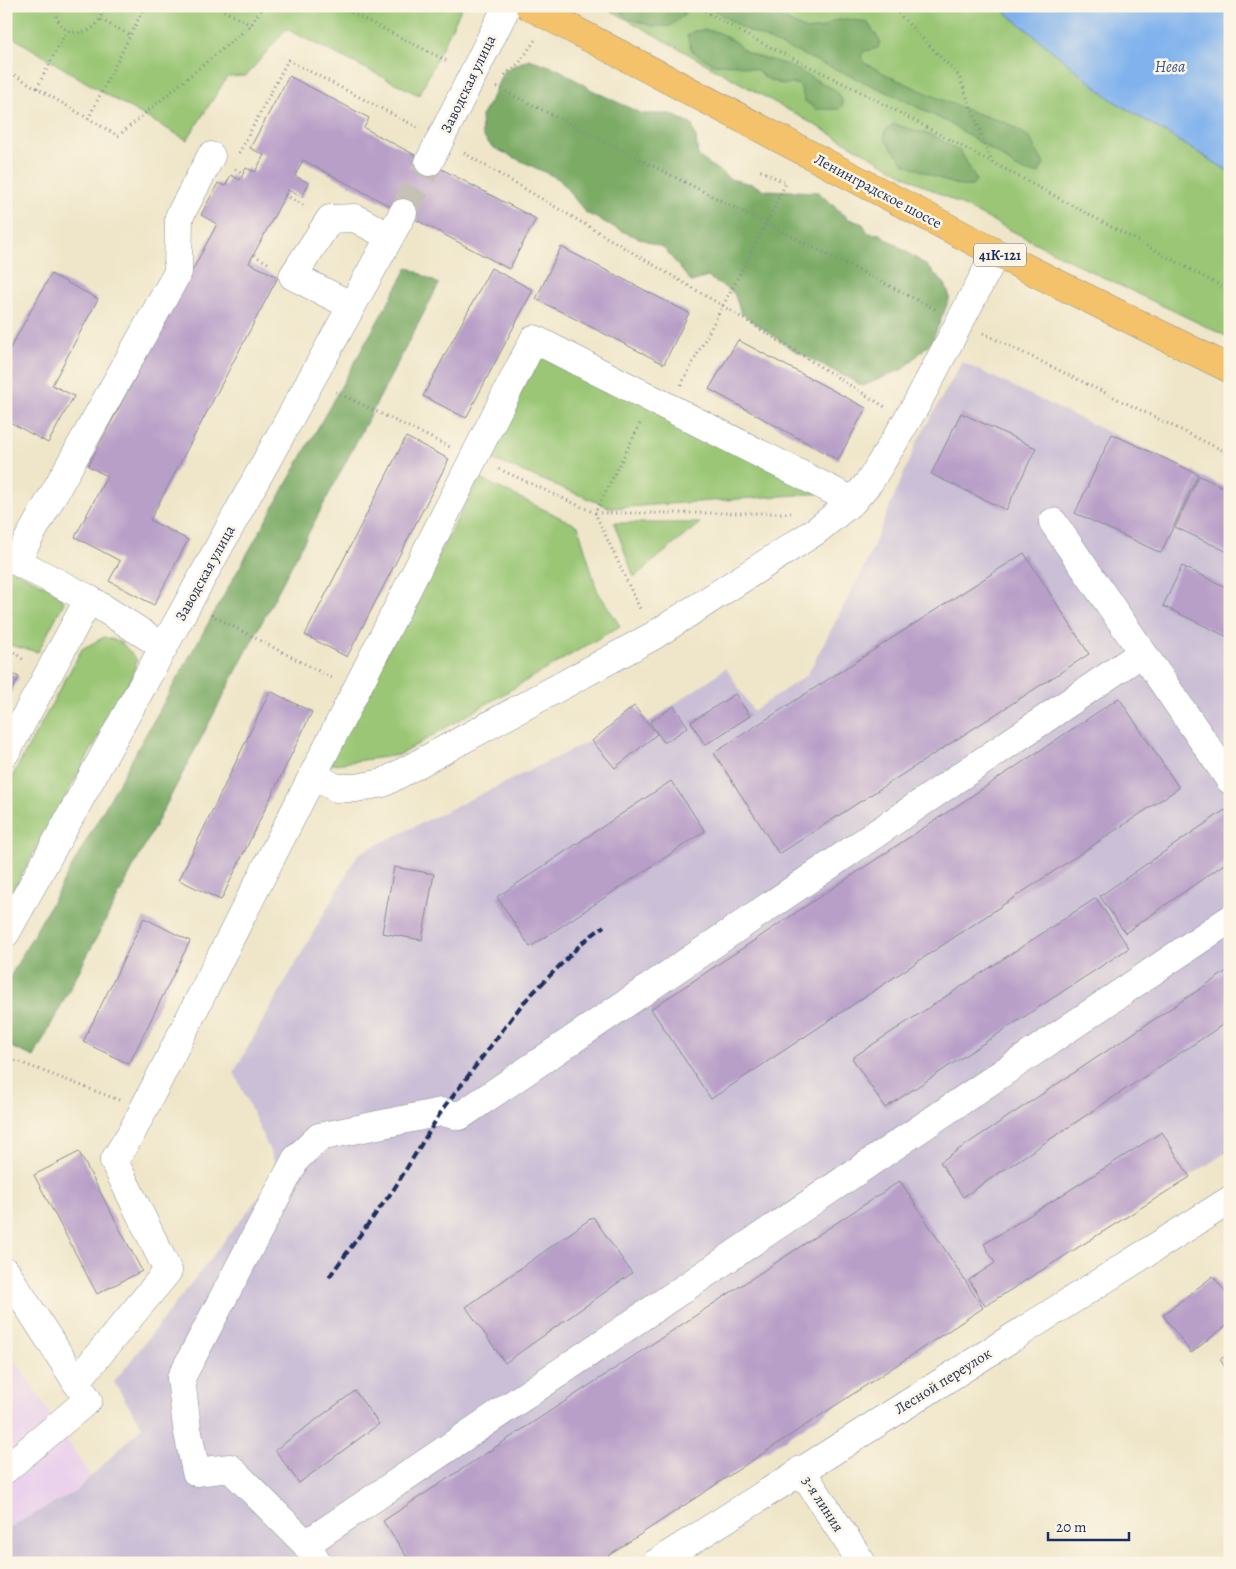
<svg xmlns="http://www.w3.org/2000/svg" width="1236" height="1569" font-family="Alegreya,serif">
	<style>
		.built { fill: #ead1ec }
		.industrial { fill: #cabfd6 }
		.green { fill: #9ac674; stroke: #5a7a69 }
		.forest { fill: #7bab66; stroke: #4b6d62 }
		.water { fill: #81b2ed; stroke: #4e70a6 }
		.building { fill: #b89fc8 }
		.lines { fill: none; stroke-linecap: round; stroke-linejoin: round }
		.minor-tunnel { stroke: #c5c1b4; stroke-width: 28; stroke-dasharray: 28 14; stroke-linecap: butt }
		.minor-casing { stroke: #858a94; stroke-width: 29 }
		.major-casing { stroke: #858a94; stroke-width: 29 }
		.path { stroke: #858a94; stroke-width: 3; stroke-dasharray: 1 4; stroke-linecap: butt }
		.minor { stroke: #fff; stroke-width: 28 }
		.major { stroke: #f3c26a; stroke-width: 28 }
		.rail { stroke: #1b2f5e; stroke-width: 4; stroke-dasharray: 8 4; stroke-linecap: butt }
		.labels { text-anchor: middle; stroke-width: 5; stroke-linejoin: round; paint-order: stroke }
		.shield { fill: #fcf5e5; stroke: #5e6a86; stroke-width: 1 }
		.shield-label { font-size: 14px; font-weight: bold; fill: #1b2f5e }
		.street-label { font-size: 15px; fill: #1b2f5e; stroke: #fcf5e5 }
		.water-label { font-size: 16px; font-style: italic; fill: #3a5689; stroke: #fcf5e5 }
	</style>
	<rect width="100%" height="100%" fill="#fcf5e5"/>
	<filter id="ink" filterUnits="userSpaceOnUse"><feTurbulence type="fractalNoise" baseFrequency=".02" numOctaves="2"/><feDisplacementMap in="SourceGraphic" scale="10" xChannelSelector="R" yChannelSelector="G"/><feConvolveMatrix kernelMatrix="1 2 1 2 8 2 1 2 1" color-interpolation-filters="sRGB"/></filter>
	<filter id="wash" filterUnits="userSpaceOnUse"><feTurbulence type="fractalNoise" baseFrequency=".0096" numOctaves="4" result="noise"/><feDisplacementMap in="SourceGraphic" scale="20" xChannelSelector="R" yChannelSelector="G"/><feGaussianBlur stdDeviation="1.12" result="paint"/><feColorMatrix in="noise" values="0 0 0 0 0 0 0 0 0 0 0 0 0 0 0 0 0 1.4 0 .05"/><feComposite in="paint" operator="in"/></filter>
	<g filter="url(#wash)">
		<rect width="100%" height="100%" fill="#efe6c9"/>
		<path class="built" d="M6 1346 91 1477 75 1492 6 1529Z"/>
		<path class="industrial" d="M962 362 1112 434 1230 489V1150L826 1412 597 1563H6V1529L75 1492 142 1427 114 1382 279 1171 234 1072 358 854 592 740 636 707 649 722 726 668 753 711 807 675 863 570 917 442Z"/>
		<path class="green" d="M6 6H460L462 7 419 95 286 29 246 76 227 77 187 140 102 92 6 33Z
			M603 6H998L1112 100 1230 172V338L1094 273 911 179Z
			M539 350 825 493 611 508 482 455Z
			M479 478 578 526 597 590 620 626 399 755 328 765Z
			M614 523H700L634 577Z
			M6 566 55 591 64 602 38 652 6 644Z
			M104 637 121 642 137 660 132 677 15 887 6 896V788L82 649Z"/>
		<path class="forest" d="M616 6H680L685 14 670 26H653L627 18Z
			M708 6H756L806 30 823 28 833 21 845 19 867 22 880 41 878 48 865 51 861 55 863 62 891 77 940 99 978 114 1007 123 1029 137 1044 164 1039 173H1031L1016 168 1000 155 947 122 898 97 740 27Z
			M705 30 718 32 735 42 745 51 753 55 788 65 835 90 841 98 843 105 839 109H816L805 101 800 86 796 84H782L772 81 764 77 757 70 738 65 713 64 692 51 687 36 694 31Z
			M529 59 558 69 592 90 642 114H671L692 125 696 138 698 156 730 179 752 184 765 190 818 192 849 219 863 224 868 233 880 234 926 265 945 284 950 297 932 341 905 368 863 386 792 349 741 313 734 293 708 277 691 282 664 248 624 232 586 213 559 179 492 147 482 135 481 116 490 102 504 70Z
			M894 124 934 136 961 152 976 180 972 186H961L945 181 904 163 885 140V131Z
			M408 267 439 284 34 1057 6 1045V984Z"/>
		<path class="water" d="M998 6H1230V172L1112 100Z"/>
		<g id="blocks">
			<path class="building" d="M289 76 369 118 364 128 536 219 509 269 303 160 295 176 309 183 302 197 288 190 249 263 278 277 150 520 188 540 154 605 109 581 120 561 75 537 107 476 88 466 217 224 201 215 218 183 225 186 231 175 240 180 246 168 255 172 264 155 250 148Z
				M561 247 689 313 664 364 536 299Z
				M491 268 533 290 466 418 423 396Z
				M51 274 98 299 52 385 74 396 48 443 6 420V356Z
				M738 340 866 408 838 460 709 389Z
				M961 413 1036 448 1006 510 931 474Z
				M1112 434 1198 474 1161 553 1075 513Z
				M406 437 449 459 347 657 305 635Z
				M1199 476 1230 490V553L1175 527Z
				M1024 553 1089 654 779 854 714 753Z
				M1182 566 1230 589V638L1163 606Z
				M6 671 19 677 6 701Z
				M270 691 312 712 221 900 179 880Z
				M735 694 750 716 705 745 691 722Z
				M1119 698 1179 788 711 1099 651 1009Z
				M634 706 657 734 615 768 592 741Z
				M674 706 688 727 664 743 650 722Z
				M671 781 705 831 530 947 497 897Z
				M1225 810 1230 817V860L1125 933 1100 896Z
				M394 867 434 874 422 940 382 933Z
				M1096 898 1129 948 885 1108 852 1058Z
				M144 918 190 941 129 1064 83 1042Z
				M1230 969V1020L963 1197 940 1162Z
				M1162 1132 1190 1177 985 1306 969 1280 995 1263 984 1244Z
				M79 1152 142 1271 97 1294 34 1175Z
				M900 1181 983 1308 597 1563H411L383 1521Z
				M593 1217 632 1273 505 1363 466 1307Z
				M1213 1276 1230 1298V1323L1191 1353 1163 1315Z
				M1230 1354V1376L1220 1359Z
				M355 1391 379 1424 299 1483 275 1450Z"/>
		</g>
	</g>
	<g filter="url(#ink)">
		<use href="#blocks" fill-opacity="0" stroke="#858a94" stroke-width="1"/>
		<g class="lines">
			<path class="minor-tunnel" d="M403 213 429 162"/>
			<g class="minor-casing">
				<path id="minor" d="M429 162 507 6
					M352 306 293 276 330 219 355 218 390 237
					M1053 522 1230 780
					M6 556 89 599 164 647
					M16 561 178 272 179 217 211 156
					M6 752 89 599
					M313 775 336 788H356L383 783 653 636 816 531 853 501 870 481 915 407 996 253
					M6 933 403 213
					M6 1272 88 1400 6 1469
					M76 1382 168 1271 114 1161 132 1132 534 339 853 501
					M801 1470 862 1563
					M306 1544 230 1468 196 1472 187 1428 181 1378 296 1159 319 1137 441 1112 460 1116 1142 653
					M318 1563 306 1544 1230 919
					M656 1563 1230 1200"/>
			</g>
			<g class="major-casing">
				<path id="major" d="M529 6 996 253 1230 369"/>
			</g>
			<path class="path" d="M55 6C53 39 100 44 103 6
				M215 6 251 25
				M338 6 449 62
				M696 6 748 36 865 94 991 162
				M891 6 959 76 992 162 1230 291
				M101 20 130 35
				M6 21 14 6
				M6 70 118 136 251 25 263 6
				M505 75 520 62 535 40
				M497 87 935 309
				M37 88 67 30
				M88 119 145 6
				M239 153 288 60 417 127
				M464 153 723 306 885 407
				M235 169 243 173
				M285 195 307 207
				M254 255 268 263
				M983 333 1230 454
				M681 385 766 224 786 183 759 170
				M336 392 450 447
				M640 424 595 513H791
				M499 469 595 513 641 611
				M211 615 332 678
				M6 646 25 661
				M6 1057 119 1100"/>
			<use href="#minor" class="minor"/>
			<use href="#major" class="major"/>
			<path class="rail" d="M329 1277 394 1189 441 1112 523 1003 583 942 604 926"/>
		</g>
	</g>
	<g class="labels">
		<rect class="shield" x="974" y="243.5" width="52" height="23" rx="4"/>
		<g class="shield-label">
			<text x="1000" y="260">41К-121</text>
		</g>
		<g class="street-label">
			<text transform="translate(468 84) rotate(-64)" y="5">Заводская улица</text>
			<text transform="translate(878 191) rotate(28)" y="5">Ленинградское шоссе</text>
			<text transform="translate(205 573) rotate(-61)" y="5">Заводская улица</text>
			<text transform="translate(943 1381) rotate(-32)" y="5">Лесной переулок</text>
			<text transform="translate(823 1504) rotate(57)" y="5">3-я линия</text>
		</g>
		<g class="water-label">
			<text x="1170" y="72">Нева</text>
		</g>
	</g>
	<rect width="1236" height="1569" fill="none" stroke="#fcf5e5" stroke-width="25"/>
	<path d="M1048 1532v8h81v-8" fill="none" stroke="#1b2f5e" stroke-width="2.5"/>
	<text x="1056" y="1532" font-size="15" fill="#1b2f5e" stroke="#fcf5e5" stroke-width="4" paint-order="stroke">20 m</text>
</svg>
